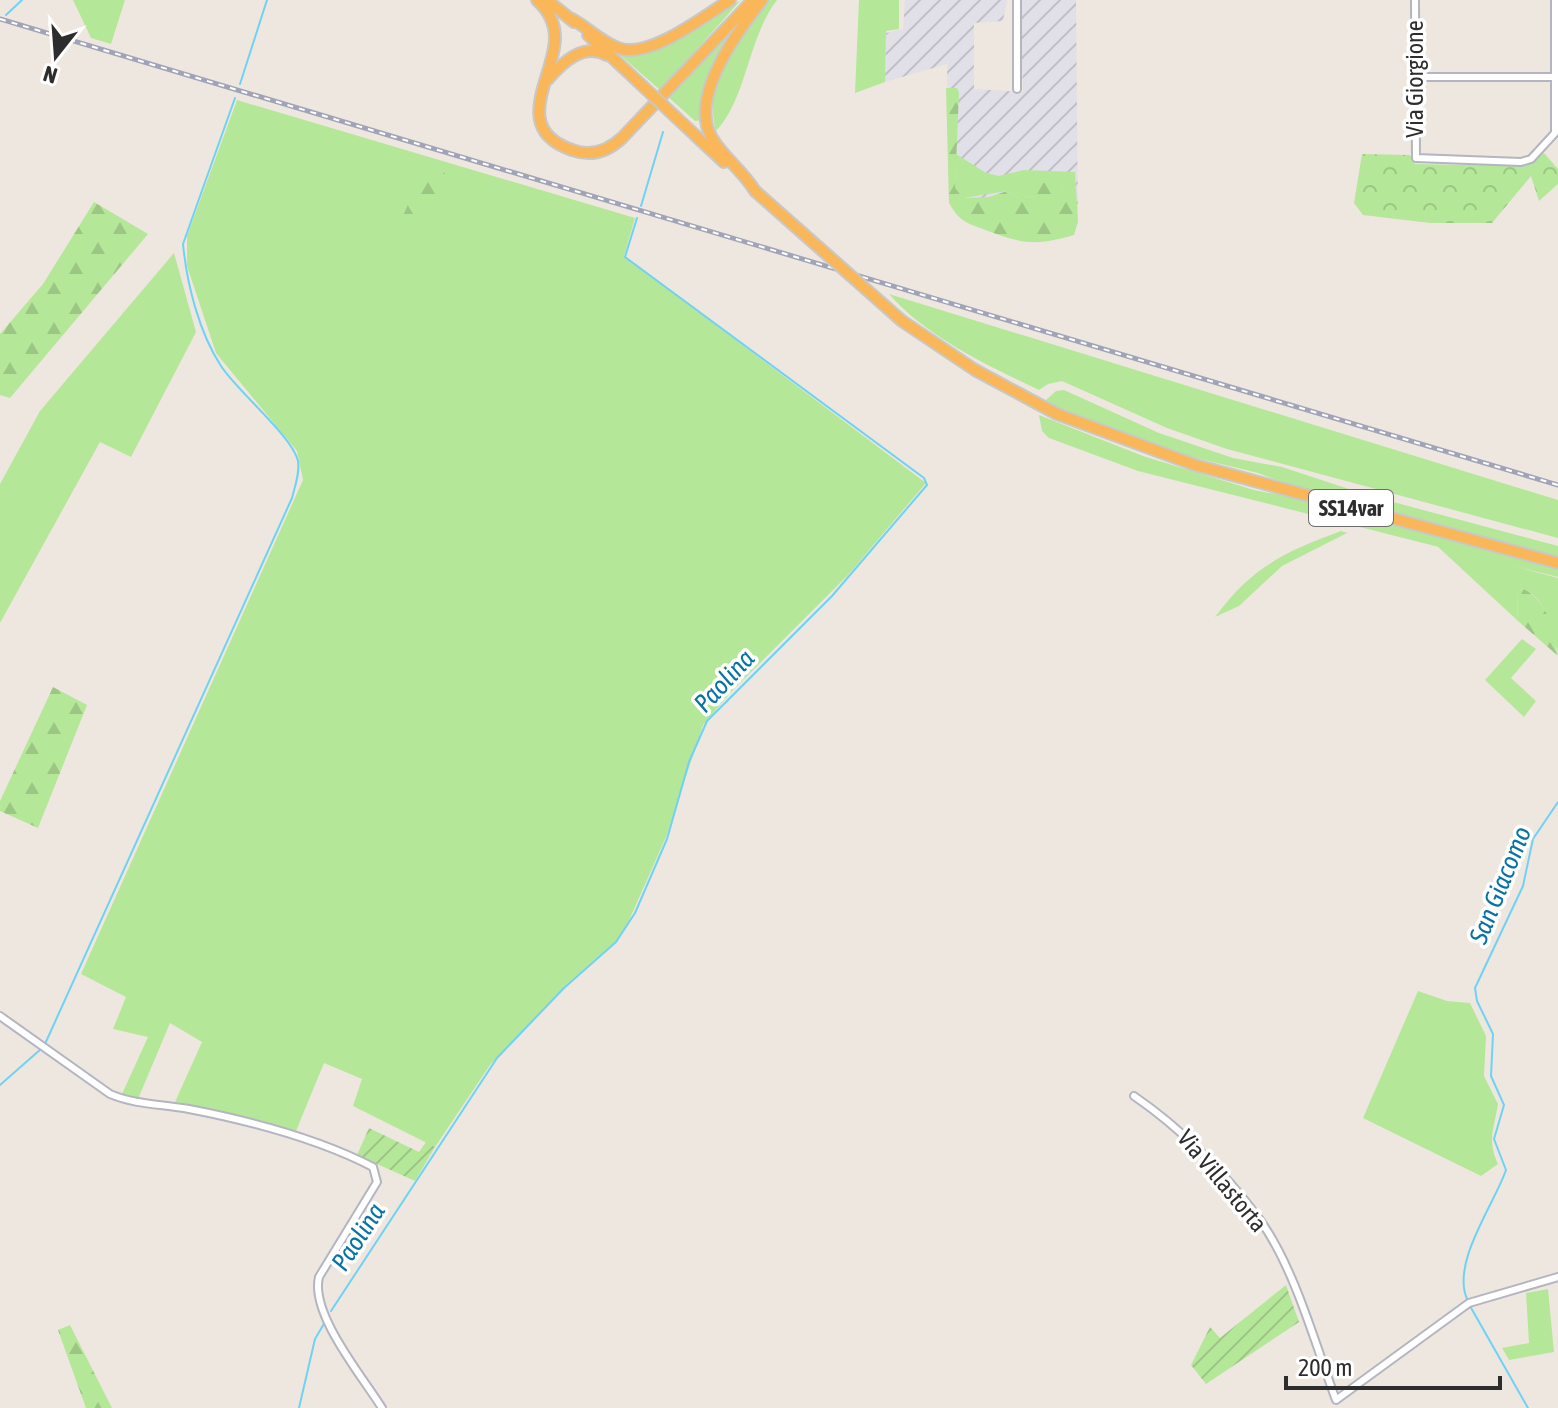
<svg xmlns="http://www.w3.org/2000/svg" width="1558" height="1408" font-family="'Asap Condensed',sans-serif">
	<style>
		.industrial { fill: url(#industrial-furrows) }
		.grass { fill: #b5e799 }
		.forest { fill: url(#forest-firs) }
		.park { fill: url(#park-crowns) }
		.garden { fill: url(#garden-furrows) }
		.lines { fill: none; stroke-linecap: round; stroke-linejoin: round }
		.stream { stroke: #6fd2f4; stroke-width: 2 }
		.minor-casing { stroke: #b3b5c0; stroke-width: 10 }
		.trunk-casing { stroke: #c8c8c8; stroke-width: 14 }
		.minor { stroke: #fff; stroke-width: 6 }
		.trunk { stroke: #fab75a; stroke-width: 10 }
		.rail-casing { stroke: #a1a4b7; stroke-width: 5 }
		.rail { stroke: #fff; stroke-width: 2; stroke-dasharray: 6; stroke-linecap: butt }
		.trunk-bridge-casing { stroke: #c8c8c8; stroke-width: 14; stroke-linecap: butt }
		.trunk-bridge { stroke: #fab75a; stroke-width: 10 }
		.labels { text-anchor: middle; stroke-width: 7; stroke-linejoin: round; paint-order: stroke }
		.shield { fill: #fff; stroke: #6c6c6c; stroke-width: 2 }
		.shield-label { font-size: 22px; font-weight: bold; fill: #2d2d2d }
		.street-label { font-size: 24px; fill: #2d2d2d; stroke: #fff }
		.water-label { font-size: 26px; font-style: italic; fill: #0872a5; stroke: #fff }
	</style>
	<defs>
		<pattern id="industrial-furrows" width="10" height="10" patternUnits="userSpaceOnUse" patternTransform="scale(2)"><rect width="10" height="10" fill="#e1dfe7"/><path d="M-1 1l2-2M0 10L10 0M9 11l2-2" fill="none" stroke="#c1c0c6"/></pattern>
		<pattern id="forest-firs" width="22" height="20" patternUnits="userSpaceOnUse" patternTransform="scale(2)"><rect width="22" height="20" fill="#b5e799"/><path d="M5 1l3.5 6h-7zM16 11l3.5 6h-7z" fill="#9cc684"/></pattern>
		<pattern id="park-crowns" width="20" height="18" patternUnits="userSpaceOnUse" patternTransform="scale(2)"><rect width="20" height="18" fill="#b5e799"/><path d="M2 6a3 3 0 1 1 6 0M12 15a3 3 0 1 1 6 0" fill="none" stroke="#9cc684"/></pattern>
		<pattern id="garden-furrows" width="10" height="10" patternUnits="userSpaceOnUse" patternTransform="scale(2)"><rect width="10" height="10" fill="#b5e799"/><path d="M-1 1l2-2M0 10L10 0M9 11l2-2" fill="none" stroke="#9cc684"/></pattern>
	</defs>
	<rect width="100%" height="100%" fill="#eee7df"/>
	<path class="industrial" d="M905 0H1007L1003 21 974 23V89L1023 92 1020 0H1076L1078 222 949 203 947 64 885 82 886 33 903 29Z"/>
	<path class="grass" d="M73 0H125L111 44 91 38Z
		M741 0 660 90 619 54C665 52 702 23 741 0Z
		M763 0H777C748 37 747 98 716 131 702 82 738 39 763 0Z
		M859 0H899V29L886 31 885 82 855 93Z
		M750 7C730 41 700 79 701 120L695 121 666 95Z
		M237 100 635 218 624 256 926 483 848 575 731 692 703 725 666 837 627 925 616 941 567 984 490 1065 435 1147 353 1106 362 1079 324 1063 296 1131 175 1102 202 1042 170 1023 138 1099 122 1094 148 1037 113 1029 126 997 81 974 303 480 297 451 216 353 187 266V236Z
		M956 154 986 173 999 176 1024 170 1075 172 1076 189 1069 187 1064 191 1058 178 1036 196 1019 198 1007 191 963 198 955 189Z
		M174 253 196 332 131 457 100 442 0 623V484L40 411Z
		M889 294 1558 500V538L1227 449 1167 428 1062 381 1048 384 1039 390C987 365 928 338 889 294Z
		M1064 390 1159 433 1233 458 1282 467 1367 495 1558 546V558L1301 489 1258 473 1142 445 1059 409 1046 400 1056 391Z
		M1039 415 1143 456 1254 490 1301 499 1558 569V577L1138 471 1049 438 1042 431Z
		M1341 531 1347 533 1282 566 1239 606 1215 617C1252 567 1284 552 1341 531Z
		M1436 545 1558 578V652C1549 626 1549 600 1522 588L1517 594 1518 621Z
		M1522 639 1536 649 1511 678 1536 701 1524 717 1485 680Z
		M1418 991 1447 1001 1470 1003 1486 1036 1484 1076 1498 1104C1494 1129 1487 1140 1498 1164L1481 1176 1363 1118Z
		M1548 1289 1554 1352 1509 1360 1502 1348 1529 1343 1526 1293Z"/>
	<path class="forest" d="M946 88H957L959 93 955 188 963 198 989 197 1007 191 1019 198 1036 196 1041 184 1058 178 1064 191 1069 187 1076 189 1078 222 1074 235C1037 246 1023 244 988 231 968 223 960 223 949 203Z
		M426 165 435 166 445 173 422 224 420 227 397 229Z
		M94 202 148 234 10 398 0 395V334L43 284Z
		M1522 588C1549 602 1552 628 1558 656L1518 621 1517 594Z
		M53 687 87 705 38 828 0 811V801Z
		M70 1325 112 1408H86L58 1330Z"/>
	<path class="park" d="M1544 153 1558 169V184L1539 201 1531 176 1492 223H1430L1363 215 1354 203 1362 154 1410 155 1415 164 1519 166 1533 162Z"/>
	<path class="garden" d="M369 1128 419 1152 426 1142 435 1147 415 1181 357 1155Z
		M1286 1285 1299 1322 1206 1384 1191 1365 1210 1327 1220 1338Z"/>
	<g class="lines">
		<path class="stream" d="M6 15 22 0
			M240 84 267 0
			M641 206 663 132
			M45 1044 292 498C295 486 300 473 298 461 293 437 237 391 221 366 199 332 187 285 183 244L235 98
			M0 1085 41 1049
			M1467 1299C1451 1262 1495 1203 1506 1170L1494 1139 1504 1105 1491 1076 1493 1034 1477 1001 1475 988 1523 886 1533 839 1558 802
			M1470 1306 1528 1408
			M331 1311 497 1058 564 988 616 942 635 913 667 839 689 762 707 721 832 596 927 485 924 478 625 257 637 218
			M299 1408 315 1339 325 1322"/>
		<g class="minor-casing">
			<path id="minor" d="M1017 0V89
				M1415 0 1416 158 1521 162 1531 159 1555 133V0
				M1416 77H1554
				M0 1016 110 1094C136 1105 162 1104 189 1109 251 1121 317 1138 373 1167L377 1182 319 1277C310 1314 362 1376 382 1408
				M1134 1096C1182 1129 1225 1173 1260 1220 1295 1269 1315 1344 1336 1400L1469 1303 1558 1277"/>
		</g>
		<g class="trunk-casing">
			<path id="trunk" d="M537 0C548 10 555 23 555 38 555 76 510 129 572 150 591 157 608 151 622 138L753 0
				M547 0 574 22
				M570 18C586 26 601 42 618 48 649 60 704 16 730 0
				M588 35 617 62
				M547 80C562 63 583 42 607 55
				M696 136 724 162
				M755 191C743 171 724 158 712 138 688 98 737 32 762 0
				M1057 414 1195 465 1558 563"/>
		</g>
		<use href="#minor" class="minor"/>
		<use href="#trunk" class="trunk"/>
		<g class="rail-casing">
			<path id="rail" d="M0 19 1558 485"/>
		</g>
		<use href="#rail" class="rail"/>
		<g class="trunk-bridge-casing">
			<path id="trunk-bridge" d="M617 62 696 136
				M755 191 902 321 975 370 1057 414"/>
		</g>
		<use href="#trunk-bridge" class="trunk-bridge"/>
	</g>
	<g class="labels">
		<rect class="shield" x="1309" y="490" width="84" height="36" rx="6"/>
		<g class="shield-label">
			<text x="1351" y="516">SS14var</text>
		</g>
		<g class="street-label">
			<text transform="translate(1415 79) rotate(-90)" y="8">Via Giorgione</text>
			<text transform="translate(1222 1181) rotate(50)" y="8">Via Villastorta</text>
		</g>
		<g class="water-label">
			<text transform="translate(724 681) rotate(-47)" y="9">Paolina</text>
			<text transform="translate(1500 885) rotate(-68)" y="9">San Giacomo</text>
			<text transform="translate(358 1237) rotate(-57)" y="9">Paolina</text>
		</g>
	</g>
	<g transform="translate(56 56) rotate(197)" stroke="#ffffff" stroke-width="6" paint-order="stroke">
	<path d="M0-6L14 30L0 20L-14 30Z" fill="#2d2d2d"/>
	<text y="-12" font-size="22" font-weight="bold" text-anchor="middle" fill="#2d2d2d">N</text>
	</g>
	<path d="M1286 1376v12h214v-12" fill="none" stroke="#2d2d2d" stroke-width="4"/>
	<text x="1298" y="1376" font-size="24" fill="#2d2d2d" stroke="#ffffff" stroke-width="6" paint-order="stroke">200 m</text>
</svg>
